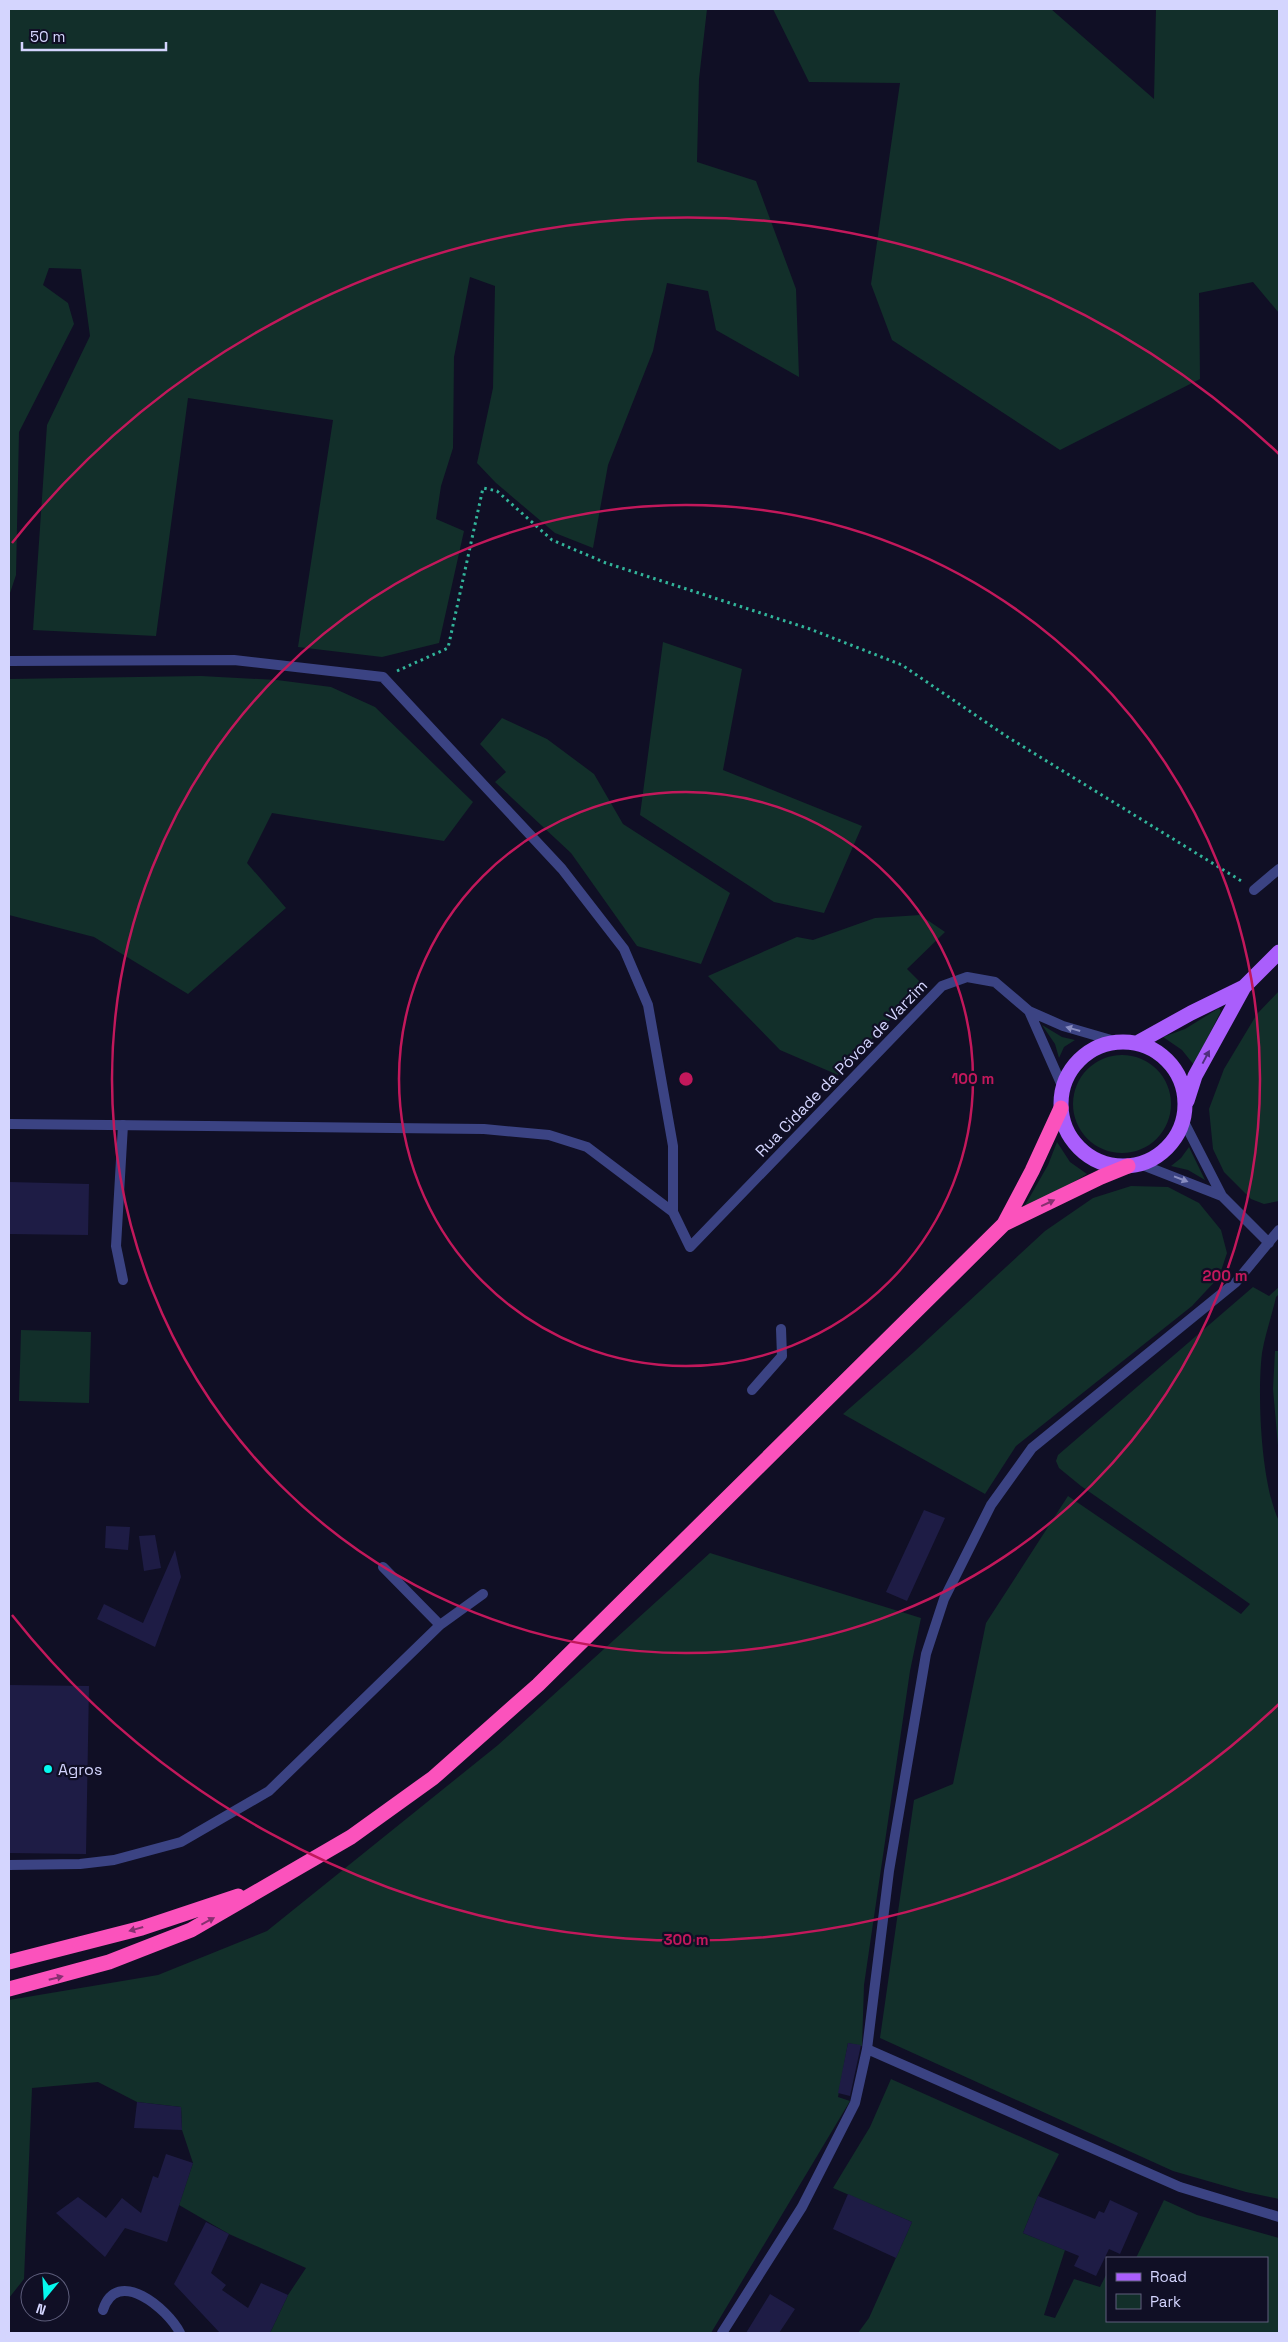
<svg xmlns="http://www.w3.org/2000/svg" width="1288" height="2342" font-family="'Space Grotesk',sans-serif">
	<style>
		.green { fill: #122f2a }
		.building { fill: #1e1c45 }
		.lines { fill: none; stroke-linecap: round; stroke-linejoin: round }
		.path { stroke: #32b49a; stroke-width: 3; stroke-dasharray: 2.5 4; stroke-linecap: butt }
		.lane { stroke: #3b4383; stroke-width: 10 }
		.street { stroke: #3b4383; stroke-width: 10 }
		.primary { stroke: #aa5efc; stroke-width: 15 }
		.highway { stroke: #fb52bc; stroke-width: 15 }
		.oneway { fill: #888cc0 }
		.oneway2 { fill: #4e2f7b }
		.oneway3 { fill: #863070 }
		.ring { fill: none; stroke: #c2185b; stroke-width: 2.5 }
		.poi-dot { fill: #05f9ee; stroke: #100f25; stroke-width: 2 }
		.labels { text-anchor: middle; stroke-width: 4.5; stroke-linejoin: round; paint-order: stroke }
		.street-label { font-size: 16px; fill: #d4d5fe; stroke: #100f25 }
		.poi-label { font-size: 16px; fill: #d4d5fe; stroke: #100f25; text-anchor: start }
		.centre { fill: #c2185b; stroke: #100f25; stroke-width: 2.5 }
		.ring-label { font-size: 15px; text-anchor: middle; font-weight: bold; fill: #c2185b; stroke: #100f25; stroke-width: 4.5; stroke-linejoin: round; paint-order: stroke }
	</style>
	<rect width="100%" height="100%" fill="#100f25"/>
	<path class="green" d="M9 9H707L699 79 697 162 756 181 796 289 799 377 716 330 708 291 667 283 653 351 608 465 593 548 555 533 496 483 477 463 493 388 495 286 470 277 454 357 453 448 441 486 436 519 464 531 439 643 382 657 298 647 333 420 188 398 156 636 33 630 47 425 90 336 81 269 49 268 43 285 68 303 74 324 19 432 16 575 9 596Z
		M773 9H1051L1154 99 1156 9H1279V313L1253 282 1199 293 1200 379 1060 450 892 340 871 284 900 83 809 82Z
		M663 642 742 669 723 770 862 826 824 913 774 902 640 815Z
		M201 676 277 680 331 687 375 707 473 802 444 841 272 813 247 863 286 908 188 994 94 937 9 915V679Z
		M502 718 547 739 594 774 623 824 730 893 701 964 637 946 571 853 495 782 506 772 480 744Z
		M920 915 945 932 907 969 923 985 838 1075 780 1050 708 976 797 937 813 940 875 918Z
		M1279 991V1201L1264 1204 1251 1199 1224 1172 1213 1149 1209 1109 1224 1069 1257 1014Z
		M1219 1008 1221 1011 1194 1065 1182 1050 1163 1037 1185 1029Z
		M1042 1025 1062 1037 1075 1040 1064 1047 1059 1058 1055 1044Z
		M1073 1104a49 49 0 1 1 98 0a49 49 0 1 1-98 0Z
		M1057 1142 1070 1162 1087 1174 1027 1210 1024 1207 1048 1165Z
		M1189 1147 1205 1180 1188 1170 1171 1166 1181 1158Z
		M1131 1186 1168 1187 1199 1203 1221 1230 1227 1253 1219 1277 1192 1306 1016 1446 985 1494 843 1414 914 1352 1045 1231 1093 1198Z
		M1253 1287 1269 1296 1279 1287V1294L1276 1297C1272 1315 1265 1335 1262 1353 1257 1395 1261 1484 1279 1521V2199L1246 2192 1173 2171 880 2038 914 1800 953 1784 986 1623 1068 1496 1241 1614 1250 1604 1081 1486 1059 1468 1056 1461 1058 1455Z
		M21 1330 91 1332 89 1403 19 1401Z
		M1275 1351H1279V1457L1273 1389Z
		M710 1553 921 1618 910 1671 864 1985 862 2046 848 2043 838 2097 850 2101 711 2333H270L288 2295 306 2268 229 2234 179 2205 193 2163 182 2130 181 2107 137 2102 98 2082 32 2088 24 2279 9 2298V2000L158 1975 267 1931 498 1745Z
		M891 2079 1059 2154 1038 2196 1023 2233 1065 2250 1044 2315 1055 2318 1074 2279 1100 2287 1107 2273V2321H1267V2258H1136L1164 2200 1197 2215 1279 2238V2333H858L869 2318 912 2222 833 2188 870 2127Z"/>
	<path class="building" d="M9 1182 89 1184 88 1235 9 1234Z
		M924 1510 945 1518 907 1601 886 1592Z
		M106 1526 130 1527 128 1550 105 1548Z
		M155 1535 161 1568 144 1571 139 1536Z
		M175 1550 181 1577 155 1647 97 1619 104 1604 143 1623Z
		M9 1685 89 1686 86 1854 9 1853Z
		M848 2043 861 2045 850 2096 838 2093Z
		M137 2102 181 2107 182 2130 134 2128Z
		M166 2154 193 2163 167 2242 125 2228 105 2257 56 2213 78 2197 106 2218 122 2198 141 2213 153 2176 158 2178Z
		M848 2194 912 2222 896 2258 833 2229Z
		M1038 2196 1095 2219 1099 2211 1104 2213 1110 2200 1138 2213 1120 2254 1109 2249 1096 2276 1074 2266 1079 2256 1023 2233Z
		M206 2222 229 2234 211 2273 226 2285 222 2290 248 2308 261 2283 288 2295 270 2333H220L174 2284Z
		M770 2294 795 2309 779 2333H746Z"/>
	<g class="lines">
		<path class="path" d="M397 671 448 648 483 488 497 491 552 540 606 563 810 629 902 665 1006 736 1243 882"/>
		<path class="lane" d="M123 1280 116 1246 123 1125
			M752 1390 782 1356 781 1329
			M383 1567 440 1625
			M9 1865 80 1864 114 1860 181 1842 269 1791 440 1625 483 1594"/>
		<path class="street" d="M9 661 234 660 383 677 562 869 624 949 648 1005 673 1146V1212
			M1254 890 1279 869
			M1029 1011 1063 1088
			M1183 1120 1222 1196 1269 1243
			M9 1124 484 1129 549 1135 587 1147 673 1212 690 1247 942 986 967 977 995 982 1029 1011 1063 1026 1118 1042
			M1140 1164 1222 1196
			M867 2049 1180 2187 1279 2217
			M103 2310C117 2266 168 2309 180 2333
			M722 2333 802 2207 855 2103 867 2049 889 1871 926 1654 944 1599 991 1505 1032 1448 1236 1282 1279 1230"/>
		<path class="primary" d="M1061 1104a62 62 0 1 1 124 0a62 62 0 1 1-124 0Z
			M1137 1043 1191 1013 1244 987
			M1187 1101 1195 1076 1244 987 1279 952"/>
		<path class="highway" d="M1004 1224 1101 1177 1128 1166
			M9 1962 142 1928 238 1896
			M9 1989 109 1962 191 1930 351 1837 433 1778 538 1685 1004 1224 1032 1171 1061 1108"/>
	</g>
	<defs><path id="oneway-solid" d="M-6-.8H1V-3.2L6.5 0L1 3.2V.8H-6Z" transform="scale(1.25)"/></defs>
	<g class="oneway">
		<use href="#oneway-solid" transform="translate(1073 1029) rotate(-164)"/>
		<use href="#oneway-solid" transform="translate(1181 1179) rotate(21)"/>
	</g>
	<use class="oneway2" href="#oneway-solid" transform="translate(1206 1057) rotate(-62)"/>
	<g class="oneway3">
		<use href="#oneway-solid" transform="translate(1048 1203) rotate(-25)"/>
		<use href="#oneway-solid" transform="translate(208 1921) rotate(-28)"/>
		<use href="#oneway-solid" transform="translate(136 1929) rotate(164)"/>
		<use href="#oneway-solid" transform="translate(56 1978) rotate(-14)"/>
	</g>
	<g class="ring">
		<circle cx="686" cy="1079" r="287"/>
		<circle cx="686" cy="1079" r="574"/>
		<path d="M1279 1704A861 861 0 0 1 12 1615M12 543A861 861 0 0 1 1279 454"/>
	</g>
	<circle class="poi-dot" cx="48" cy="1769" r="5"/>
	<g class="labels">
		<g class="street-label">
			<text transform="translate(841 1068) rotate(-46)" y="6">Rua Cidade da Póvoa de Varzim</text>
		</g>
		<g class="poi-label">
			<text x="58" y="1775">Agros</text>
		</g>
	</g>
	<circle cx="686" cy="1079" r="8" class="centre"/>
	<g class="ring-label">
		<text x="973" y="1084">100 m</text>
		<text x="1225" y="1281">200 m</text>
		<text x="686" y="1945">300 m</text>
	</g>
	<rect width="1288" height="2342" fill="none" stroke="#d4d5fe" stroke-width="20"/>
	<rect x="1106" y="2257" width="162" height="65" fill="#100f25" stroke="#5e5e7c"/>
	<rect x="1116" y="2273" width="25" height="8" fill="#aa5efc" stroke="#5e5e7c"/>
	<text x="1150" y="2282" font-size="15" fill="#d4d5fe">Road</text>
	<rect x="1116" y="2294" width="25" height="15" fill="#122f2a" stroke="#5e5e7c"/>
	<text x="1150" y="2307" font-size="15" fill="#d4d5fe">Park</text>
	<g transform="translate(45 2297) rotate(198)"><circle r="24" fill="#100f25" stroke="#5e5e7c"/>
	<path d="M0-4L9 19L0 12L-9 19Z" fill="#05f9ee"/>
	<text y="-8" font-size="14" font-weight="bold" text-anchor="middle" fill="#d4d5fe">N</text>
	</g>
	<path d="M22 42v8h144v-8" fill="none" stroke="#d4d5fe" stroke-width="2.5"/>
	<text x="30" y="42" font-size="15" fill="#d4d5fe" stroke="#100f25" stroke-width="4" paint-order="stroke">50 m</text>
</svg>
